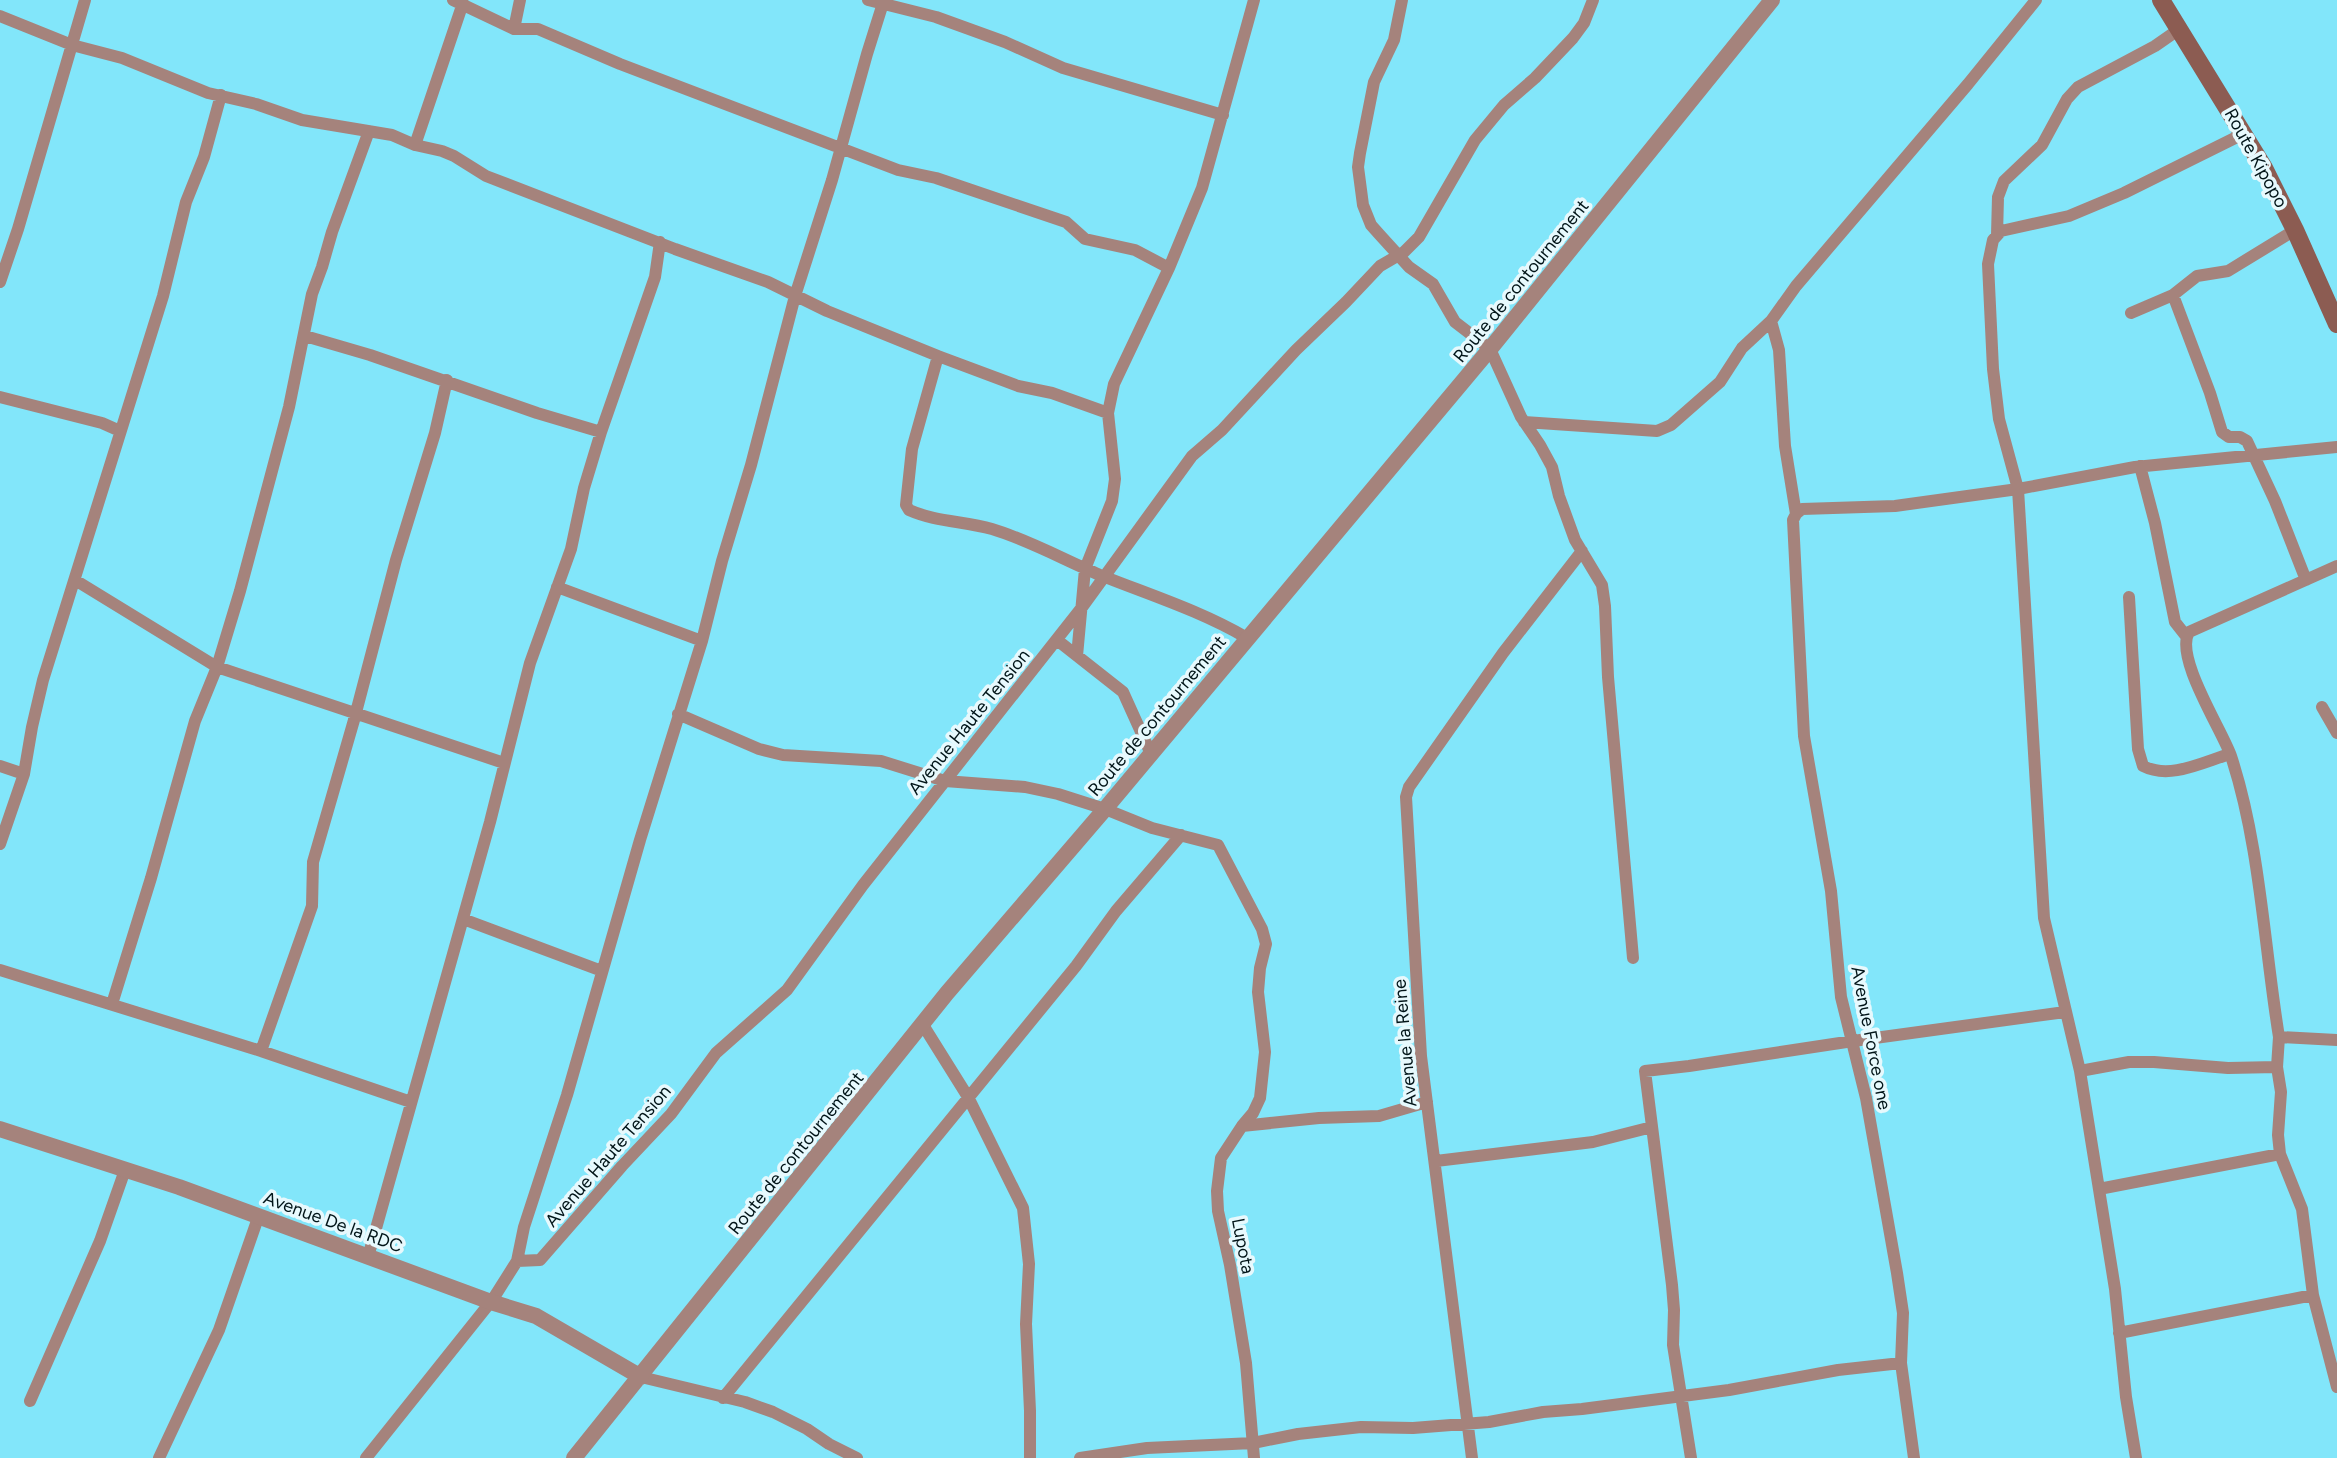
<svg xmlns="http://www.w3.org/2000/svg" width="2337" height="1458" font-family="Figtree,sans-serif">
	<style>
		.lines { fill: none; stroke-linecap: round; stroke-linejoin: round }
		.minor { stroke: #a5837c; stroke-width: 12 }
		.tertiary { stroke: #a5837c; stroke-width: 16 }
		.secondary { stroke: #8c5c52; stroke-width: 18 }
		.labels { text-anchor: middle; stroke-width: 7; stroke-linejoin: round; paint-order: stroke }
		.street-label { font-size: 18px; fill: #011418; stroke: #e7f9fd }
	</style>
	<rect width="100%" height="100%" fill="#82e6fa"/>
	<g class="lines">
		<path class="minor" d="M453 0 514 29H538L620 64 898 170 936 178 1066 222 1085 239 1135 250 1169 268
			M868 0 936 17 1005 42 1063 68 1223 115
			M1402 0 1394 40 1374 82 1360 153 1358 167 1363 205 1371 225 1379 234 1409 267 1433 284 1455 322 1490 349 1521 417 1540 445 1552 467 1559 496 1575 540 1602 585 1605 606 1608 677 1633 958
			M0 16 72 45 122 58 208 93 256 104 302 120 392 135 415 145 442 151 454 156 486 176 675 249 768 282 827 311 938 356 912 449 906 505 909 510C936 522 964 521 992 529 1029 540 1064 560 1100 575 1150 595 1201 611 1247 638
			M514 29 520 0
			M415 145 463 3
			M1997 235 1998 197 2004 181 2042 145 2067 99 2078 87 2155 46 2178 30
			M0 282 18 229 85 0
			M2173 295 2210 393 2222 432 2229 437H2240L2247 441 2275 501 2306 580
			M2131 313 2173 295 2197 276 2228 271 2295 230
			M1771 321 1779 350 1785 446 1796 514 1793 520 1804 736 1831 891 1841 997 1866 1098 1897 1273 1903 1313 1901 1363 1914 1458
			M305 336 370 355 537 413 601 432
			M938 356 1018 386 1052 393 1108 413
			M0 397 102 423 120 431
			M1524 422 1657 431 1671 425 1720 382 1742 348 1771 321 1796 286 1968 84 2036 0
			M2140 466 2155 523 2175 622 2186 636
			M1796 514 1802 509 1895 506 2018 489 2135 467 2337 447
			M2337 566 2189 632C2174 657 2222 730 2231 756 2260 844 2264 945 2279 1037L2337 1040
			M75 580 217 667 504 763
			M557 587 702 641
			M2129 597 2138 749 2143 766C2170 780 2203 762 2230 754
			M1057 640 1123 692 1151 754
			M1077 656 1085 569 1112 501 1115 479 1108 413 1114 384 1169 268 1202 188 1254 0
			M2322 707 2337 733
			M678 714 759 749 783 755 881 761 945 781 1025 787 1058 794 1105 809 1152 828 1218 845 1262 929 1266 944 1260 968 1258 992 1265 1052 1260 1098 1253 1113 1242 1126 1221 1158 1217 1191 1218 1211 1230 1265 1246 1363 1254 1458
			M0 766 24 774
			M0 844 24 774 32 727 43 680 163 296 186 202 204 157 221 95
			M463 919 602 971
			M0 970 261 1051 411 1102
			M112 1004 151 878 195 721 217 667 240 591 289 407 312 294 322 267 332 232 369 131
			M923 1025 968 1097 1023 1208 1029 1264 1026 1324 1030 1411V1458
			M2279 1037 2277 1067 2281 1092 2278 1135 2280 1154 2302 1209 2313 1295 2337 1387
			M261 1051 312 906 313 862 354 720 396 560 435 433 447 380
			M2080 1071 2129 1062H2154L2228 1068 2277 1067
			M1242 1126 1319 1118 1379 1116 1427 1102
			M1436 1161 1593 1142 1652 1127
			M2099 1189 2280 1154
			M368 1257 490 822 530 663 571 549 584 488 601 432 655 277 660 242
			M517 1261 524 1227 567 1095 640 840 702 641 722 561 751 465 795 296 832 180 867 54 884 0
			M2119 1333 2313 1295
			M641 1377 745 1402 773 1412 807 1429 829 1444 857 1458
			M723 1398 1076 966 1116 911 1181 835
			M30 1401 100 1241 125 1170
			M159 1458 219 1330 259 1215
			M366 1458 493 1299 517 1261 540 1260 622 1166 671 1114 716 1053 787 990 863 885 1083 606 1192 456 1222 430 1296 350 1346 302 1380 266 1404 252 1419 237 1475 140 1504 105 1535 78 1573 38 1584 23 1593 0
			M1080 1458 1147 1448 1253 1443 1298 1434 1361 1427 1413 1428 1489 1422 1543 1412 1582 1409 1729 1390 1838 1370 1901 1363
			M1472 1458 1421 1056 1406 797 1409 787 1503 653 1582 551
			M1691 1458 1673 1345 1674 1310 1672 1285 1645 1071 1689 1066 1853 1041 2065 1012
			M2136 1458 2126 1397 2115 1289 2080 1071 2044 918 2018 489 1999 419 1993 369 1988 264 1993 240 2001 231 2069 216 2124 193 2243 134"/>
		<path class="tertiary" d="M0 1129 179 1187 491 1302 536 1316 641 1377
			M574 1458 947 993 1105 809 1490 349 1772 0"/>
		<path class="secondary" d="M2161 0 2264 168 2295 230 2337 324"/>
	</g>
	<g class="labels">
		<g class="street-label">
			<text transform="translate(2256 158) rotate(61)" y="6">Route Kipopo</text>
			<text transform="translate(1521 281) rotate(-51)" y="6">Route de contournement</text>
			<text transform="translate(1157 716) rotate(-50)" y="6">Route de contournement</text>
			<text transform="translate(969 722) rotate(-51)" y="6">Avenue Haute Tension</text>
			<text transform="translate(1871 1038) rotate(79)" y="6">Avenue Force one</text>
			<text transform="translate(1405 1043) rotate(-95)" y="6">Avenue la Reine</text>
			<text transform="translate(796 1153) rotate(-51)" y="6">Route de contournement</text>
			<text transform="translate(608 1156) rotate(-49)" y="6">Avenue Haute Tension</text>
			<text transform="translate(333 1222) rotate(20)" y="6">Avenue De la RDC</text>
			<text transform="translate(1243 1246) rotate(79)" y="6">Lupota</text>
		</g>
	</g>
</svg>
